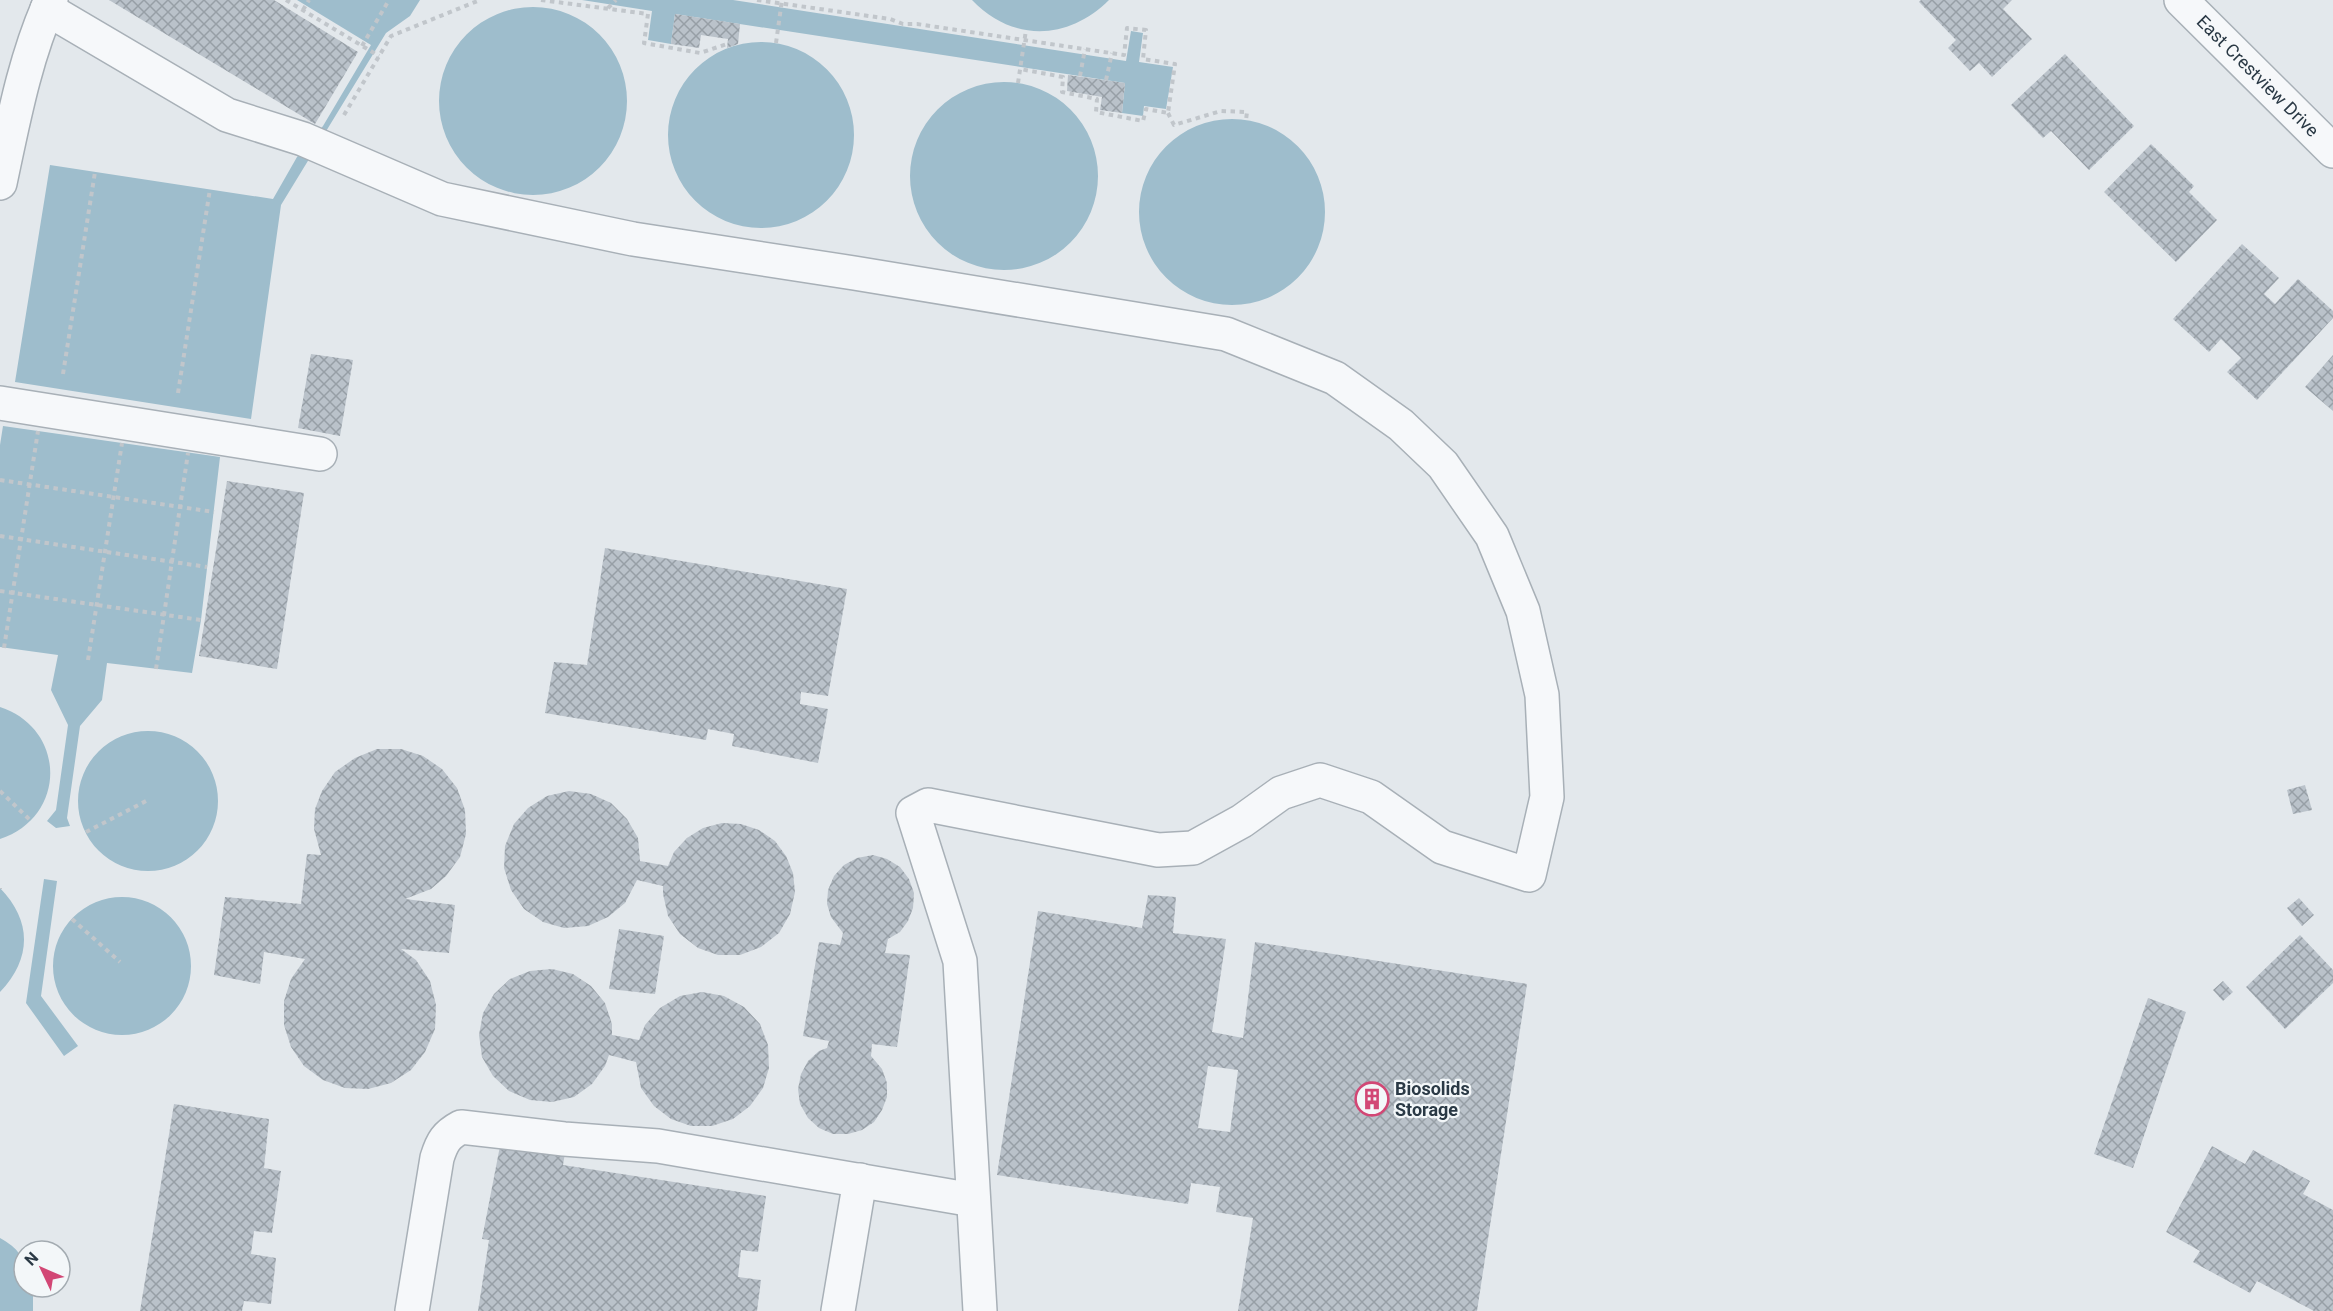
<svg xmlns="http://www.w3.org/2000/svg" width="2333" height="1311" font-family="Roboto,sans-serif">
	<style>
		.water { fill: #9ebdcc }
		.building { fill: url(#building-cross-hatch); fill-rule: evenodd }
		.lines { fill: none; stroke-linecap: round; stroke-linejoin: round }
		.minor-casing { stroke: #a8b0b7; stroke-width: 36 }
		.path { stroke: #c1c6cb; stroke-width: 4; stroke-dasharray: 4.5 4.5; stroke-linecap: butt }
		.minor { stroke: #f6f8fa; stroke-width: 33 }
		.path-bridge { stroke: #c1c6cb; stroke-width: 4; stroke-dasharray: 4.5 4.5; stroke-linecap: butt }
		.labels { text-anchor: middle; stroke-width: 4.5; stroke-linejoin: round; paint-order: stroke }
		.street-label { font-size: 18px; fill: #2a3945; stroke: #f3f7f9 }
		.poi-label { font-size: 18px; font-weight: bold; fill: #2a3945; stroke: #f3f7f9; text-anchor: start }
	</style>
	<defs>
		<pattern id="building-cross-hatch" width="8" height="8" patternUnits="userSpaceOnUse" patternTransform="scale(1.5)"><rect width="8" height="8" fill="#bac2ca"/><path d="M0 0l8 8M0 8l8-8" fill="none" stroke="#979fa6"/></pattern>
	</defs>
	<rect width="100%" height="100%" fill="#e3e8ec"/>
	<path class="water" d="M297 0H420L410 16 386 33 281 205 251 419 15 382 50 165 273 199 297 157 323 126 371 45Z
		M582 0H733L1126 61 1131 31 1143 33 1139 62 1173 67 1166 109 1144 106 1143 116 1122 113 1125 83 675 14 671 44 648 40 652 11Z
		M972 0H1109C1069 40 1013 43 972 0Z
		M439 101a94 94 0 1 1 188 0a94 94 0 1 1-188 0Z
		M668 135a93 93 0 1 1 186 0a93 93 0 1 1-186 0Z
		M910 176a94 94 0 1 1 188 0a94 94 0 1 1-188 0Z
		M1139 212a93 93 0 1 1 186 0a93 93 0 1 1-186 0Z
		M3 426 220 457 201 620 192 673 107 663 102 700 80 726 67 818 70 826 56 828 47 821 56 810 68 725 51 690 58 655 0 647V445Z
		M0 707C67 729 67 817 0 839Z
		M78 801a70 70 0 1 1 140 0a70 70 0 1 1-140 0Z
		M44 879 57 881 41 996 78 1046 64 1056 26 1003Z
		M0 888C32 921 32 958 0 992Z
		M53 966a69 69 0 1 1 138 0a69 69 0 1 1-138 0Z
		M0 1238C25 1252 24 1261 24 1287H33V1311H0Z"/>
	<path class="building" d="M109 0H274L358 52 315 124Z
		M1921 0H2012L2003 9 2032 39 1992 77 1979 63 1970 71 1948 48 1956 40 1919 2Z
		M675 14 740 24 738 44 727 48 728 39 701 35 699 48 671 44Z
		M2065 54 2134 126 2089 170 2051 131 2043 138 2011 105Z
		M1068 75 1125 83 1122 113 1100 110 1102 97 1067 91Z
		M2151 144 2194 186 2189 192 2217 220 2176 262 2104 192Z
		M2242 244 2279 278 2264 294 2275 304 2298 279 2333 311V318L2257 400 2227 372 2241 358 2221 339 2209 352 2173 319Z
		M311 354 353 360 340 436 298 428Z
		M2333 355V411L2305 387Z
		M227 481 304 493 277 669 199 656Z
		M605 548 847 589 828 696 801 692 800 704 828 709 818 763 732 746 734 734 708 729 706 740 545 713 554 662 587 665Z
		M377 749H401L423 756 442 769 457 788 465 810 466 834 460 857 446 876 431 889 405 899 455 905 449 953 401 949 416 960 430 981 436 1005 435 1029 425 1052 411 1070 391 1083 368 1089 345 1088 323 1080 304 1066 291 1047 284 1025V1001L291 979 305 959 264 952 260 984 214 975 225 897 301 904 307 854 321 855 314 829 315 809 322 791 335 772 355 758Z
		M2305 785 2312 810 2293 814 2287 790Z
		M569 791 591 794 611 803 627 819 638 838 640 861 668 866 674 852 687 838 703 828 722 823 741 824 759 830 775 841 786 856 793 873 795 892 790 914 779 933 761 947 740 955H718L698 948 680 934 668 916 663 894V886L637 880 625 903 608 917 588 926 564 928 543 922 524 909 511 890 504 868 505 846 514 824 528 808 547 796Z
		M873 855 887 859 900 867 909 879 914 893 913 908 908 921 900 932 888 939 885 953 910 955 897 1047 872 1044 871 1056 882 1069 887 1083V1097L882 1110 874 1122 862 1130 848 1134H833L819 1128 808 1118 800 1104 798 1089 801 1074 808 1061 819 1051 827 1048 829 1041 803 1036 819 942 840 945 843 933 831 917 827 904 828 890 834 876 844 865 857 858Z
		M1148 895 1176 897 1173 933 1226 939 1212 1032 1243 1038 1255 942 1527 984 1477 1311H1238L1253 1218 1216 1212 1220 1187 1191 1183 1188 1204 997 1175 1038 911 1142 928ZM1208 1066 1238 1070 1230 1132 1198 1128Z
		M2299 898 2314 915 2302 926 2287 908Z
		M619 929 664 936 655 994 609 989Z
		M2300 935 2333 970V983L2285 1029 2246 987Z
		M552 969 573 974 591 986 605 1003 612 1024V1035L639 1040 645 1025 660 1008 680 996 702 992 724 996 744 1007 760 1024 768 1045 769 1068 763 1088 750 1106 733 1119 712 1126H691L671 1119 654 1106 641 1088 636 1062 609 1055 605 1066 592 1084 574 1097 552 1102 530 1100 509 1091 493 1076 482 1057 479 1035 483 1013 494 994 510 979 530 971Z
		M2223 981 2233 992 2223 1001 2213 990Z
		M2148 998 2186 1012 2133 1168 2094 1154Z
		M174 1104 269 1119 264 1168 281 1171 272 1233 254 1231 251 1254 276 1258 271 1304 244 1301 242 1311H140Z
		M500 1146 565 1153 563 1165 766 1196 758 1252 741 1250 738 1277 761 1280 757 1311H478L489 1240 482 1239Z
		M2212 1146 2245 1164 2253 1150 2310 1181 2303 1194 2333 1210V1311H2314L2257 1281 2250 1293 2193 1262 2200 1251 2166 1232Z"/>
	<g class="lines">
		<g class="minor-casing">
			<g id="minor">
				<path id="s1" d="M2181 0 2333 151"/>
				<path d="M47 9 227 115 303 139 442 199 633 239 854 273 1226 334 1335 378 1401 425 1443 465 1492 536 1523 611 1542 695 1547 797 1529 875 1442 847 1371 797 1320 780 1281 793 1242 821 1193 848 1158 850 928 805 913 813 960 961 980 1311"/>
				<path d="M0 183C13 122 25 57 51 0"/>
				<path d="M0 403 320 454"/>
				<path d="M412 1311 437 1158C442 1142 446 1135 461 1127L564 1139 658 1146 973 1200"/>
				<path d="M838 1311 860 1180"/>
			</g>
		</g>
		<path class="path" d="M286 0 379 56
			M541 0 648 14 644 43 700 53 727 44
			M757 0 890 19 903 24H917L1124 55 1127 28 1146 30 1143 59 1175 64 1168 113 1146 109 1143 121 1096 112 1097 99 1062 92 1063 77 1020 69
			M608 8 616 0
			M303 10 309 0
			M776 43 782 0
			M362 46 389 0
			M1080 76 1085 49
			M1106 80 1112 53
			M1018 83 1026 30
			M1168 113 1174 125 1221 111 1247 112 1246 120
			M344 115 391 36 480 0
			M63 374 95 172
			M178 393 210 189
			M0 480 214 512
			M0 536 207 567
			M0 591 201 620
			M0 791 31 821
			M86 832 148 800
			M0 889V888
			M72 919 120 962"/>
		<use href="#minor" class="minor"/>
		<path class="path-bridge" d="M4 648 38 431
			M88 660 122 443
			M156 669 188 453"/>
	</g>
	<defs>
		<g id="building-ring" transform="scale(1.725)"><circle r="9.5" fill="#f3f7f9" stroke="#d24775" stroke-width="1.5"/><path d="M-4-6H4V6H1V3H-1V6H-4ZM-2.5-4.3h1.7v1.8h-1.7ZM.8-4.3h1.7v1.8H.8ZM-2.5-1h1.7V.8h-1.7ZM.8-1h1.7V.8H.8Z" fill="#d24775"/></g>
	</defs>
	<g fill-rule="evenodd">
		<use href="#building-ring" x="1372" y="1099"/>
	</g>
	<g class="labels">
		<g class="street-label">
			<text dy="6" stroke="none"><textPath href="#s1" startOffset="108">East Crestview Drive</textPath></text>
		</g>
		<g class="poi-label">
			<text x="1395" y="1095">Biosolids<tspan x="1395" dy="21">Storage</tspan></text>
		</g>
	</g>
	<g transform="translate(42 1269) rotate(314)"><circle r="28" fill="#f3f7f9" stroke="#a3abb1" stroke-width="1.5"/>
	<path d="M0-4.5L10 22L0 15L-10 22Z" fill="#d24775"/>
	<text y="-9" font-size="16" font-weight="bold" text-anchor="middle" fill="#2a3945">N</text>
	</g>
</svg>
